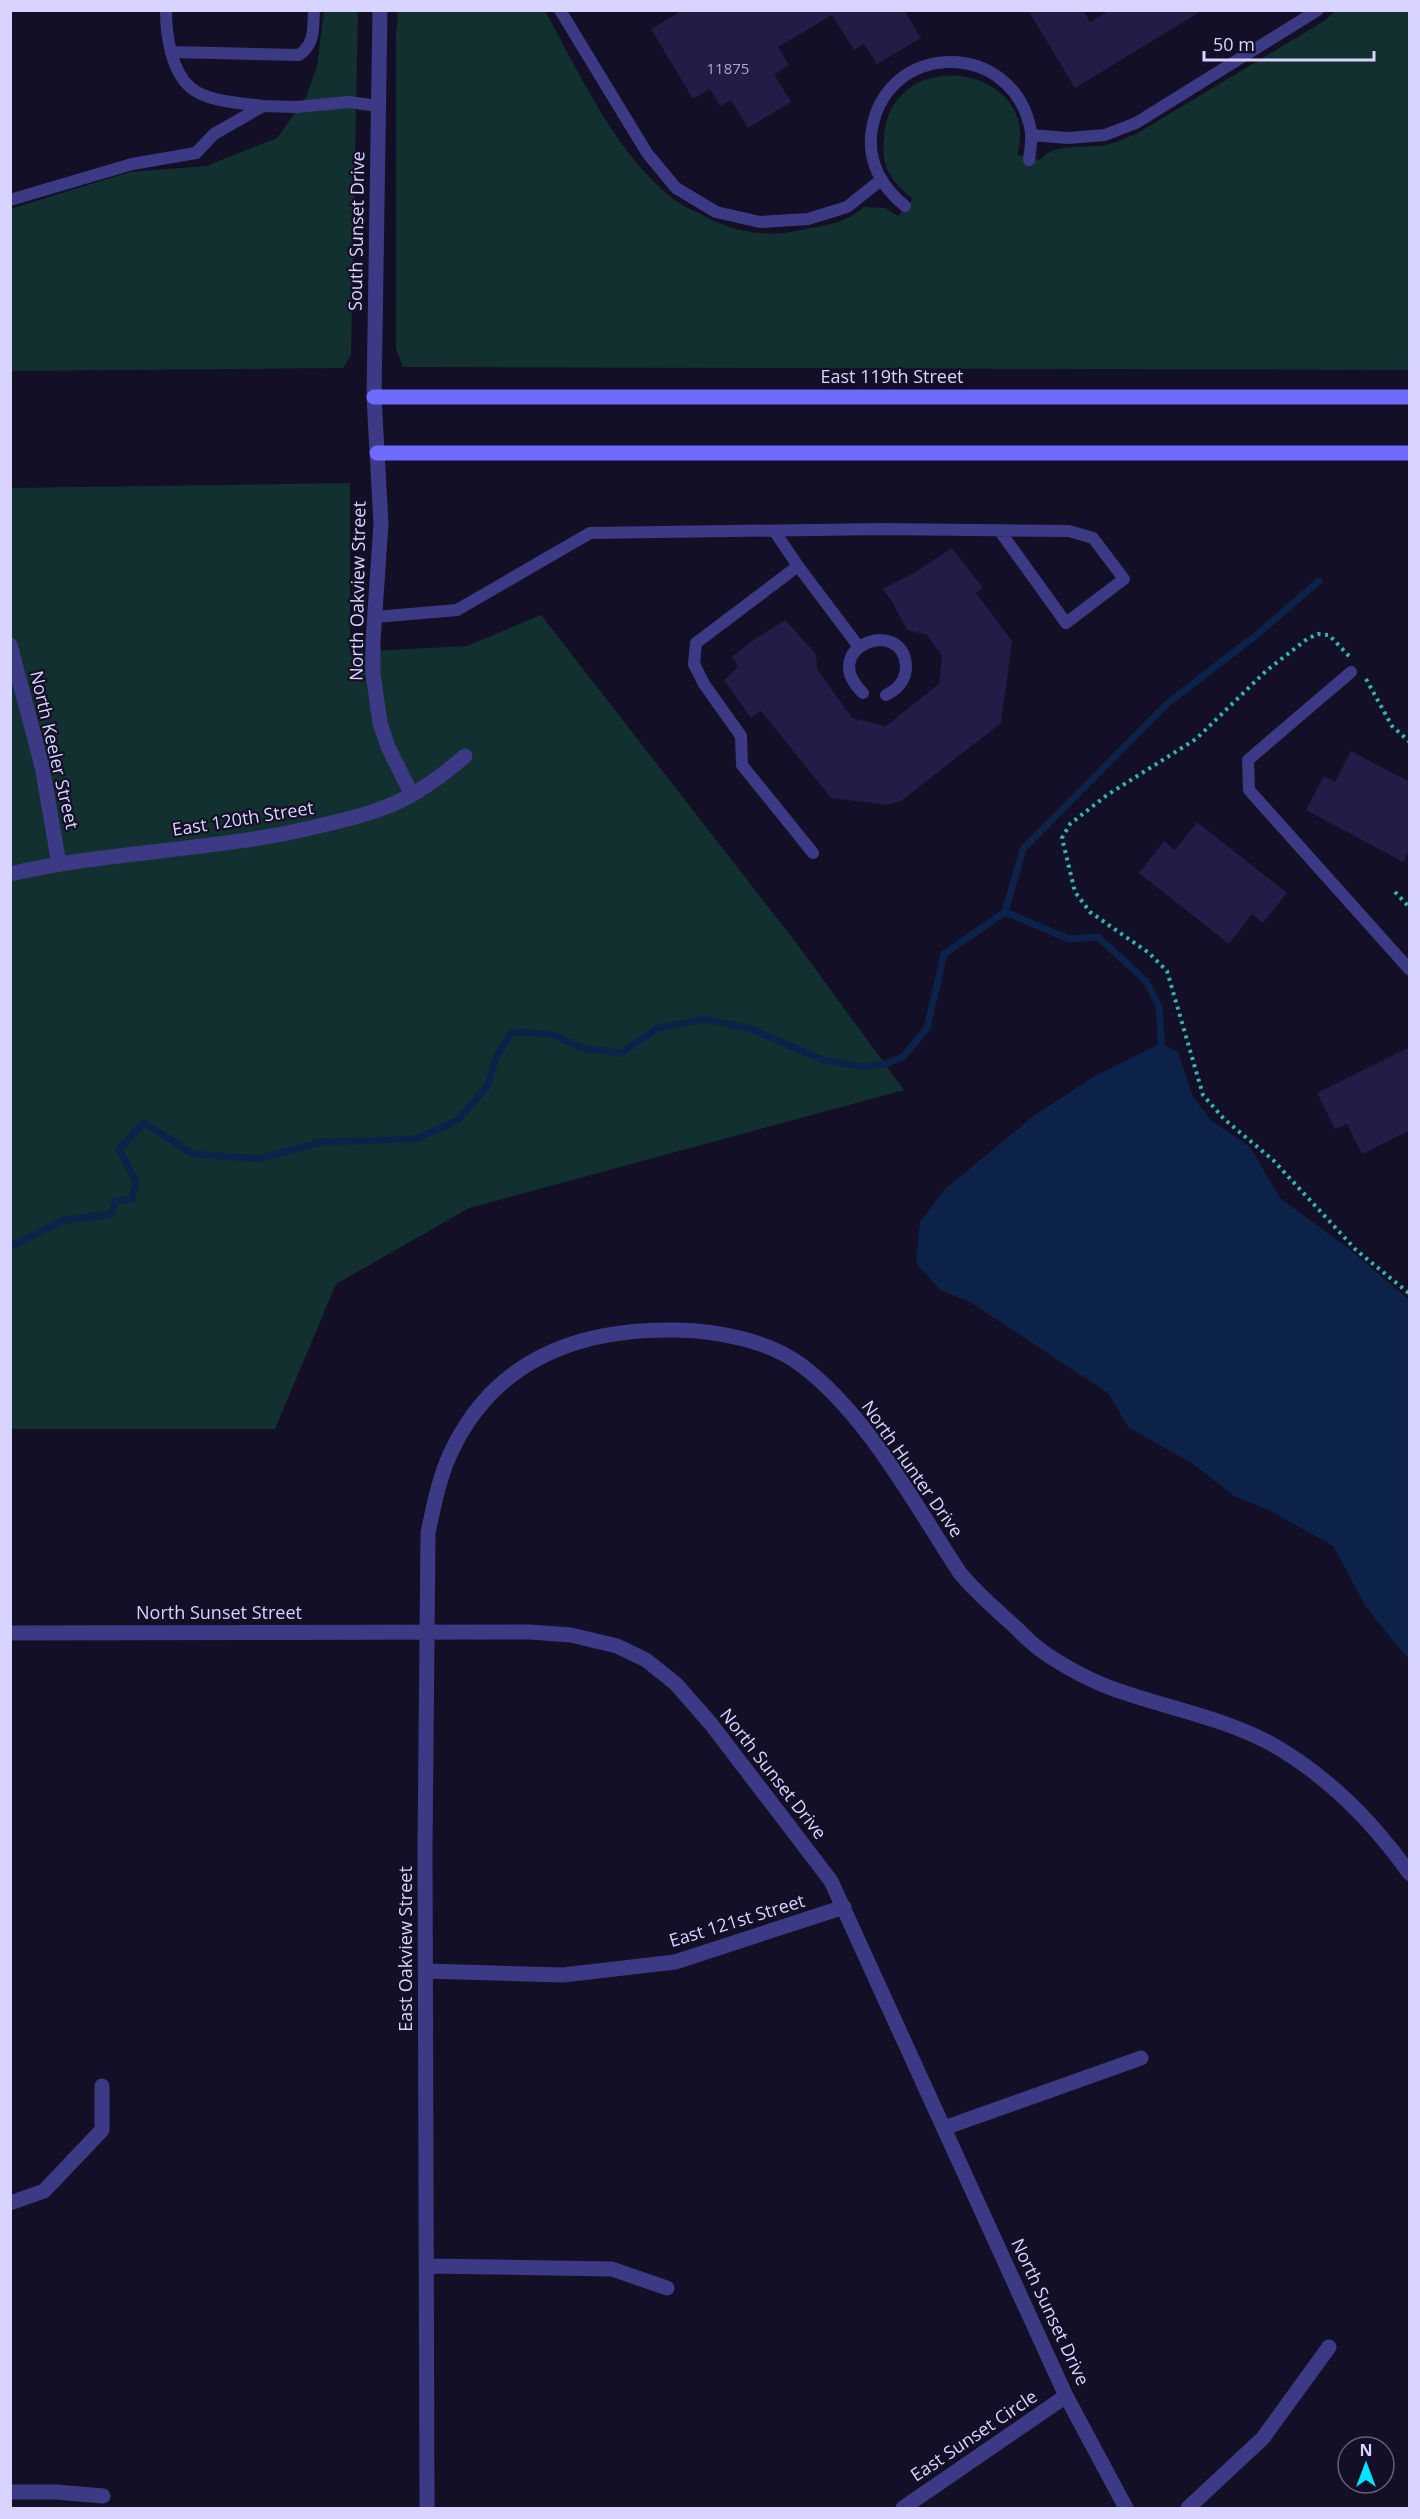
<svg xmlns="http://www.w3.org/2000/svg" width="1420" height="2519" font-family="'Open Sans',sans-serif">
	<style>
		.green { fill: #12302f }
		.water { fill: #0c2248 }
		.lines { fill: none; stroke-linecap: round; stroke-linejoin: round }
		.stream { stroke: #0c2248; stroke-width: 7 }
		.building { fill: #241b47 }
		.path { stroke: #2fb8b0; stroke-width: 4; stroke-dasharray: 3 4.5; stroke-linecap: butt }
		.lane { stroke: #3d3a85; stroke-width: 12 }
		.street { stroke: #3d3a85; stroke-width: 15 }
		.secondary { stroke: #6f6bff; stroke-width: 15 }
		.labels { text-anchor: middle; stroke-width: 4.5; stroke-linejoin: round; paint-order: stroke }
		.number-label { font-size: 15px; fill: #aca6d1 }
		.street-label { font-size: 18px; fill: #d9d4ff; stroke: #130f26 }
	</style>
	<rect width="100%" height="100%" fill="#130f26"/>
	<path class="green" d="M324 11H358L351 355 343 368 11 371 10 209 130 172 206 166 277 138 306 97 317 66Z
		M398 11H545C581 75 613 150 672 198 681 206 694 210 704 216 734 232 768 238 801 230 827 225 843 224 864 207L885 208 898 216 913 199C890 180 881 167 884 136 892 41 1043 66 1017 155L1040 160C1056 141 1086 150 1109 144 1118 142 1127 137 1136 134L1324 21 1335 11H1409V370L403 367 396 349V36Z
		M350 483V652L467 646 541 615 797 944 904 1090 469 1208 336 1284 275 1429H11L10 488Z"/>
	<path class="water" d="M1161 1043 1178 1052 1193 1097 1212 1121 1250 1147 1280 1198 1348 1248 1409 1300V1660L1366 1607 1333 1546 1271 1511 1234 1496 1193 1464 1128 1427 1108 1393 970 1302 940 1290 916 1263 920 1222 944 1190 1036 1114 1095 1076Z"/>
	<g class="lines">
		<path class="stream" d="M1005 912 1069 939 1098 937 1146 981 1159 1006 1162 1052
			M10 1247 64 1220 111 1214 116 1201 132 1199 136 1183 119 1149 144 1123 193 1154 258 1159 322 1142 416 1139 458 1120 488 1085 496 1057 512 1032 551 1034 582 1048 621 1053 658 1028 704 1019 749 1028 823 1060 864 1067 885 1064 903 1057 927 1028 944 954 1005 912 1023 849 1168 703 1259 633 1319 581"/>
	</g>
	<path class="building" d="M683 10H904L921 38 877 64 864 44 854 50 832 15 778 47 789 65 774 74 791 102 748 128 731 100 720 106 710 89 693 99 651 29Z
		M1028 10H1083L1090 22 1110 10H1203L1075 88Z
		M952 548 983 588 976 593 1012 641 1001 723 901 801 888 805 831 798 761 711 751 718 724 680 738 667 732 657 752 641 785 620 816 654 817 669 852 718 886 726 939 684 942 656 927 635 907 630 892 601 882 589 914 573Z
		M1351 751 1410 782V849L1403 862 1306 810 1324 776 1335 782Z
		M1197 822 1287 893 1263 923 1252 914 1229 944 1139 873 1164 841 1175 850Z
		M1410 1047V1130L1362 1154 1347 1124 1335 1129 1317 1093Z"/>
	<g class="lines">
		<path class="path" d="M1349 656 1329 635 1318 634 1307 639 1266 671 1196 739 1107 795 1070 824 1062 838 1075 892 1090 912 1149 953 1167 971 1203 1095 1224 1119 1273 1160 1356 1250 1410 1294
			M1366 679 1392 726 1410 742
			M1395 892 1410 908"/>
		<path class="lane" d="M166 10C166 35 171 71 191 88 208 102 242 103 263 106
			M560 10 647 153 676 188 716 212 760 222 808 219 847 207 881 180
			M172 52 299 55C315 44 313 29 314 10
			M1031 135 1068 138 1105 135 1136 123 1318 10
			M10 200 132 164 196 153 214 134 263 106 296 107 349 102 378 106
			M905 206C883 188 869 165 871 136 881 39 1015 37 1031 132 1032 141 1030 151 1029 160
			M775 532 798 566 696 643 694 664 704 684 741 736 742 765 813 853
			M798 566 859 647
			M375 617 457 610 590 533 881 529 1069 531 1093 538 1124 579 1066 623 999 530
			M1351 672 1248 760 1249 790 1410 970
			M863 693C816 648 903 615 906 666 906 681 898 689 886 695"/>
		<path class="street" d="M380 10 374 397 381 524 373 641V673L380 723 388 747 412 795
			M10 645 42 766 59 864
			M10 874C113 850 220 851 323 825 353 818 386 810 413 794 432 783 449 770 465 756
			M10 1633 530 1632 571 1635 617 1646 646 1660 676 1684 711 1724 831 1881 1066 2396 1126 2508
			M426 1971 563 1975 675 1962 844 1907
			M944 2128 1141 2058
			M10 2203 44 2191 102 2130V2086
			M427 2266 612 2269 667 2288
			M10 2492H56L103 2496
			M427 2508 425 1849 428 1533C434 1504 440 1473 454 1446 499 1357 582 1328 677 1330 717 1331 768 1340 801 1365 867 1414 915 1505 960 1573 974 1590 989 1603 1005 1618 1015 1626 1023 1635 1032 1643 1051 1660 1087 1679 1111 1688 1165 1708 1224 1717 1275 1746 1330 1778 1373 1822 1410 1874
			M903 2508 1066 2396
			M1188 2508 1263 2438 1329 2347"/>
		<path class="secondary" d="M374 397H1410
			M377 453H1410"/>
	</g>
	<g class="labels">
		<g class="number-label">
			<text x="728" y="74">11875</text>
		</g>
		<g class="street-label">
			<text transform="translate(357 231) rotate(-89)" y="6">South Sunset Drive</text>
			<text x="892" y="383">East 119th Street</text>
			<text transform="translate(358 591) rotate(-89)" y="6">North Oakview Street</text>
			<text transform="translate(54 750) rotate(77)" y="6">North Keeler Street</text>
			<text transform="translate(243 819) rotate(-9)" y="6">East 120th Street</text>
			<text transform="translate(912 1469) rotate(55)" y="6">North Hunter Drive</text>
			<text x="219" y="1619">North Sunset Street</text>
			<text transform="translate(773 1774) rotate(52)" y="6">North Sunset Drive</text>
			<text transform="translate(737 1921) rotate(-17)" y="6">East 121st Street</text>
			<text transform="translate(406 1949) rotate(-90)" y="6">East Oakview Street</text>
			<text transform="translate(1050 2312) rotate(65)" y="6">North Sunset Drive</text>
			<text transform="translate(974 2436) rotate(-34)" y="6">East Sunset Circle</text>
		</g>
	</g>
	<rect width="1420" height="2519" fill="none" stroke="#d9d4ff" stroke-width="24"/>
	<g transform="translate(1366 2465)"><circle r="28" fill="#130f26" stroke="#625e7d" stroke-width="1.5"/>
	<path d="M0-4.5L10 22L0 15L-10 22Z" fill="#00e5ff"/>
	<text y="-9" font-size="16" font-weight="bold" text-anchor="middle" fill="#d9d4ff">N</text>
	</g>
	<path d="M1204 51v9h170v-9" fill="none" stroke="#d9d4ff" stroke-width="3"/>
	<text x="1213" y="51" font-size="18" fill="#d9d4ff" stroke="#130f26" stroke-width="4.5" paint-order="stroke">50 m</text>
</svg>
